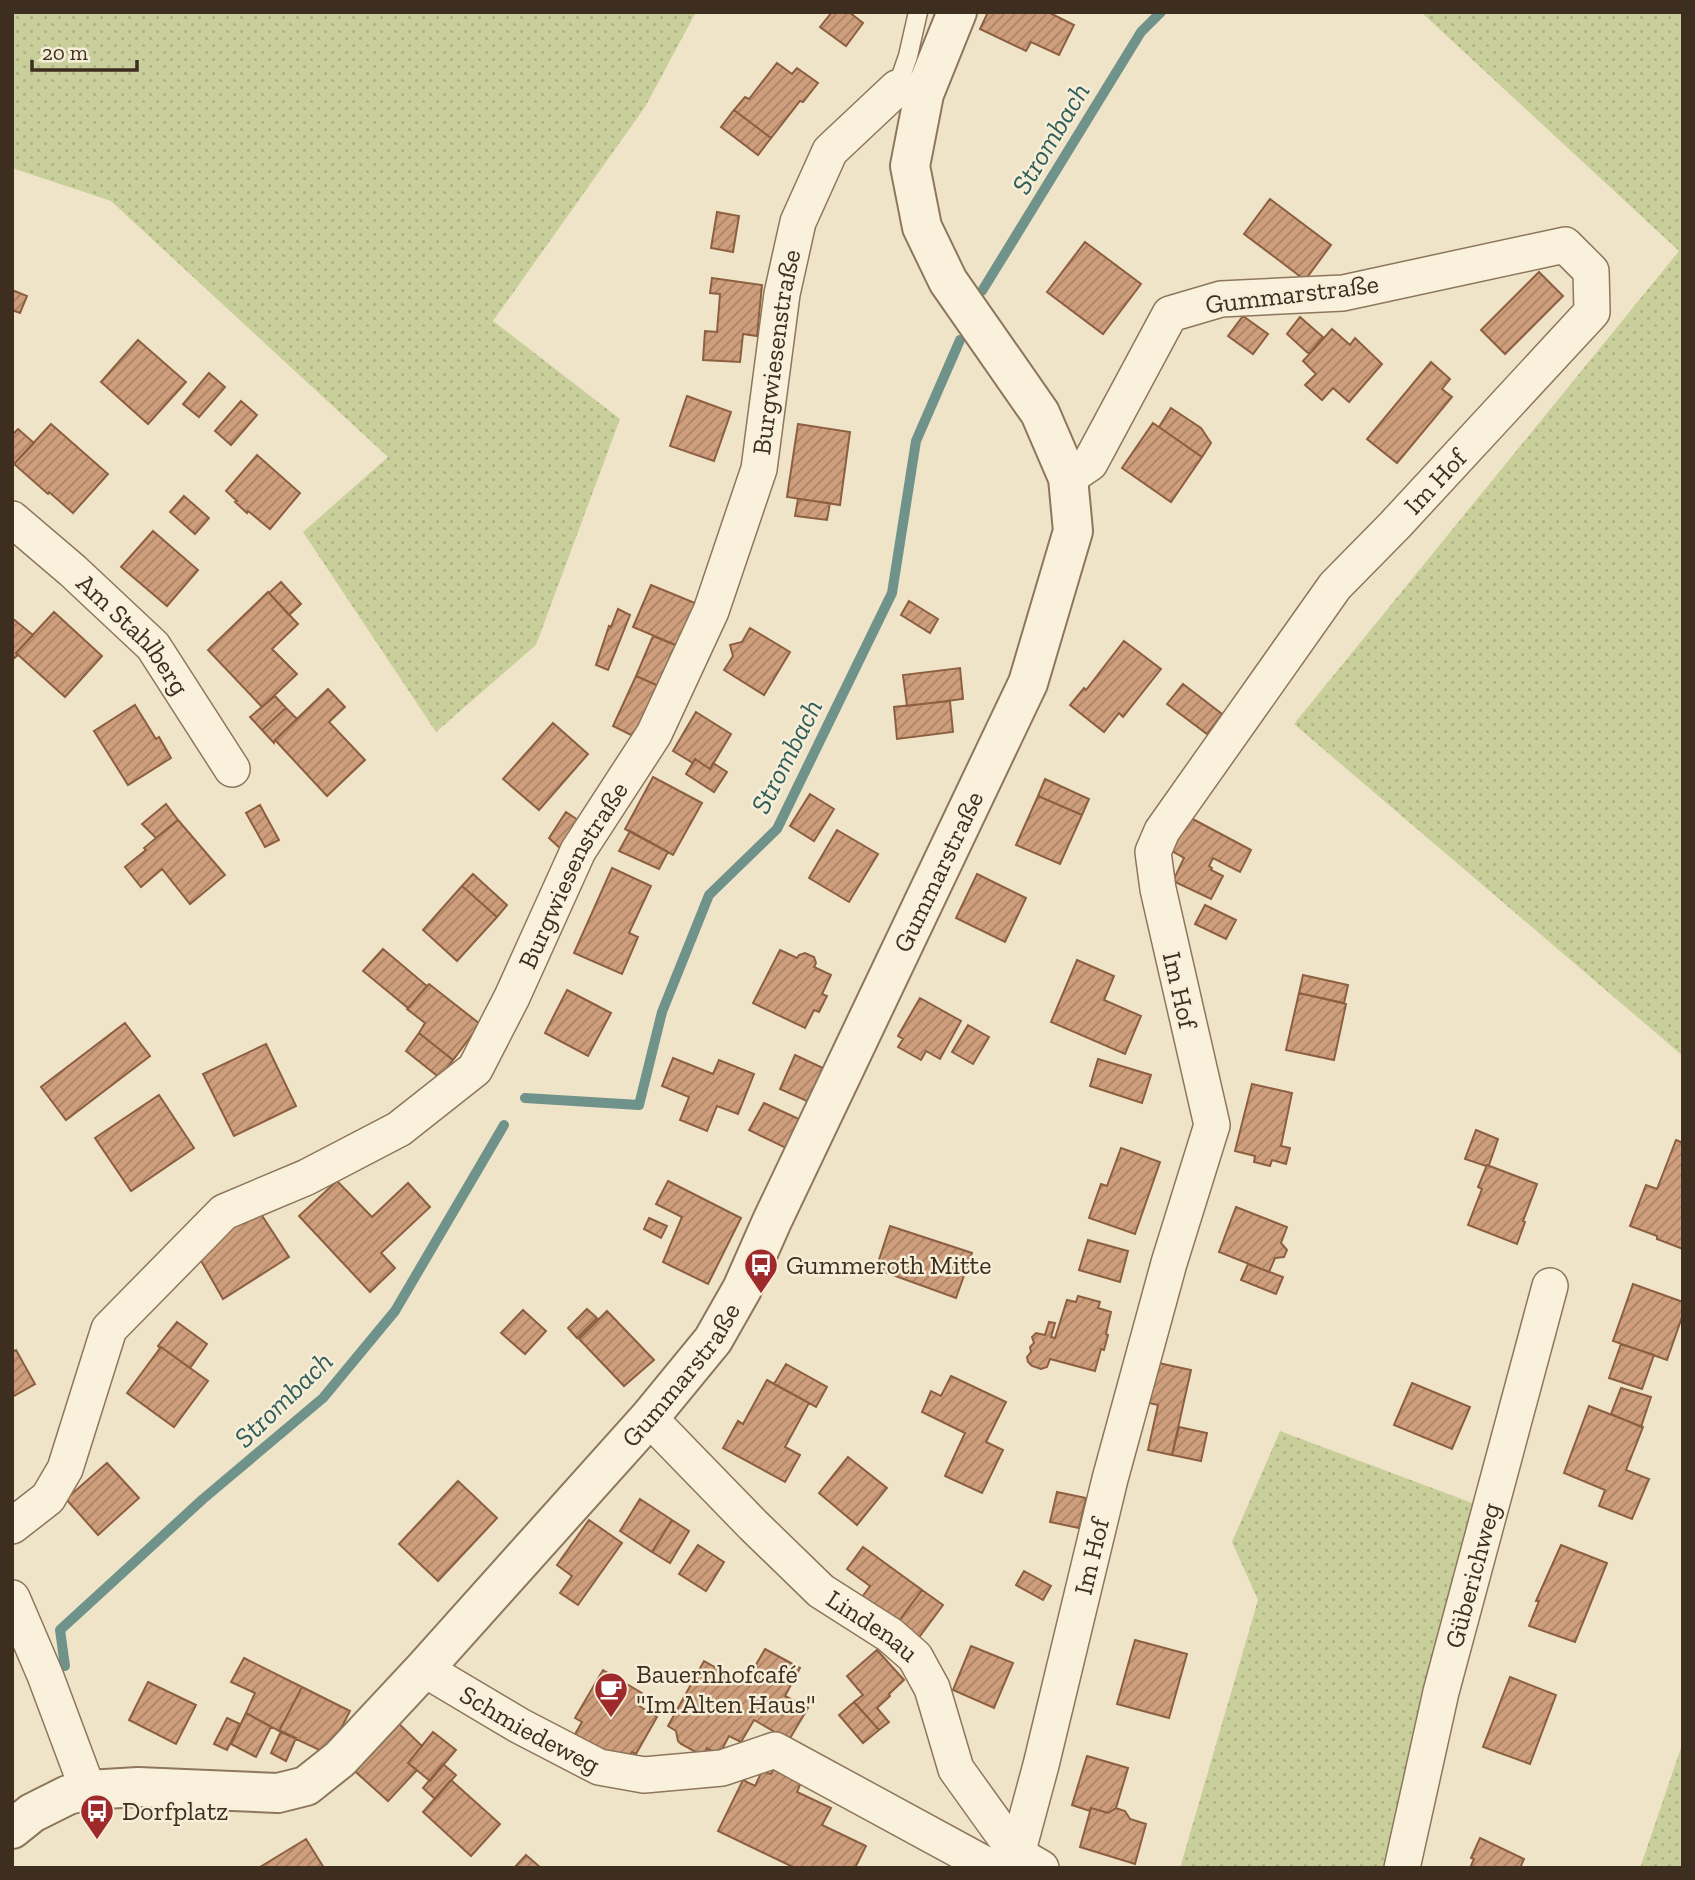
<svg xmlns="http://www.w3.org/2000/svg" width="1695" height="1880" font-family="'Zilla Slab',serif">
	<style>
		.grass { fill: url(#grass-dots) }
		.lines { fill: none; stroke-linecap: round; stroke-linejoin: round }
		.stream { stroke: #6f938a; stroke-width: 10 }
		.building { fill: url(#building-hatch); stroke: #8d5f41; stroke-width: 2 }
		.service-casing { stroke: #8d765c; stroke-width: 21 }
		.minor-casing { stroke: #8d765c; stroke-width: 38 }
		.tertiary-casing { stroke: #8d765c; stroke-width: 42 }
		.service { stroke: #faf1dc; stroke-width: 18 }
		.minor { stroke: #faf1dc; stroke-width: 35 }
		.tertiary { stroke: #faf1dc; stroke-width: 38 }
		.labels { text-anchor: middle; stroke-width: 5; stroke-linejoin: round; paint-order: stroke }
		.street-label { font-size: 26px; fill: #3d2e20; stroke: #f7eed8 }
		.poi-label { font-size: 26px; fill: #3d2e20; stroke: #f7eed8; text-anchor: start }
		.water-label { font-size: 28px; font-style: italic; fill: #2f5d5a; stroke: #f7eed8 }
	</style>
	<defs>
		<pattern id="grass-dots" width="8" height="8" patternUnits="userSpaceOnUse" patternTransform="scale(1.75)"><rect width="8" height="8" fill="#c9cf9b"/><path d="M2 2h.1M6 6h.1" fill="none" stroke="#aeb285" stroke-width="1.8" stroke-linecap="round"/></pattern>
		<pattern id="building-hatch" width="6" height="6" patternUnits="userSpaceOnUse" patternTransform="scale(1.75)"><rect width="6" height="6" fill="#cf9f7d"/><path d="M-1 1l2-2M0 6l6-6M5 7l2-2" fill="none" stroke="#a98266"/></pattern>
	</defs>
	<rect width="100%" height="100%" fill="#f0e4c8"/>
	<path class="grass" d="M12 12H696L645 107 493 321 620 419 536 645 436 732 303 532 388 457 111 201 12 168Z
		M1421 12H1683V1056L1294 724 1679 251Z
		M1280 1431 1475 1504 1387 1868H1180L1258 1600 1232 1542Z
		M1683 1742V1868H1640Z"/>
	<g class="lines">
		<path class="stream" d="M982 291 1141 32 1161 12
			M525 1098 639 1105 662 1012 709 895 777 829 892 593 916 441 960 340
			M65 1666 60 1630 203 1499 323 1398 395 1311 504 1125"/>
	</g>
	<path class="building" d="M832 12H849L863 23 846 46 820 27Z
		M988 12H1048L1074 25 1059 55 1031 42 1026 51 980 29Z
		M777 63 792 74 797 68 818 83 803 102 800 101 771 138 734 110 745 97 749 99Z
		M734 110 771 138 758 155 721 127Z
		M1270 199 1331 245 1305 280 1244 234Z
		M717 212 739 216 733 252 711 248Z
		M1085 242 1141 284 1103 334 1047 292Z
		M1539 272 1563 296 1505 354 1481 330Z
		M712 278 762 285 757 336 743 334 740 362 703 360 705 331 717 332 720 294 710 293Z
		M12 290 27 296 20 313 12 310Z
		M1243 316 1268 334 1253 354 1228 336Z
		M1300 317 1323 337 1309 354 1287 334Z
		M1332 329 1350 345 1355 338 1382 364 1349 402 1333 388 1322 400 1305 385 1316 374 1303 361Z
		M138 340 186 382 148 424 101 382Z
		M1431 362 1450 379 1442 389 1452 397 1397 463 1367 439Z
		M209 373 225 387 199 417 183 404Z
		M687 396 731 412 714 461 670 446Z
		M241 401 257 415 231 445 215 431Z
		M1171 408 1201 428 1211 443 1202 457 1159 427Z
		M1153 423 1202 457 1171 502 1122 468Z
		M51 424 108 474 73 513 49 492 48 494 14 464Z
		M798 424 850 432 840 505 787 497Z
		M18 429 34 443 14 464 12 462V435Z
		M257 455 300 493 270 529 248 511 247 513 235 502 237 501 226 491Z
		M184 496 209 518 195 534 170 512Z
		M798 499 830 503 827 520 795 516Z
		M153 531 198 570 167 606 121 567Z
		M281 582 301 604 289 615 269 593Z
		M651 585 695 603 678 646 633 627Z
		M268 592 298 624 272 649 297 674 262 707 208 650Z
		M909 601 938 619 930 633 901 615Z
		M618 609 630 615 608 670 596 665 609 626 611 627Z
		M54 612 102 656 65 697 16 653Z
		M12 618 33 635 16 653 18 655 12 660Z
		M750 628 790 652 764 695 724 670 733 656 730 645 742 642Z
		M653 636 678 646 661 687 636 676Z
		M1124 641 1161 669 1123 717 1119 713 1104 732 1070 705 1084 688 1086 690Z
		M960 668 963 699 907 706 903 675Z
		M636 676 661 687 637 738 613 726Z
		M1183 684 1222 714 1207 734 1167 704Z
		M328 689 345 707 329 722 365 760 327 796 275 740Z
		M275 696 286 708 262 730 250 717Z
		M950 701 953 732 897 739 894 707Z
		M135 705 156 739 159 737 171 758 128 785 94 731Z
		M286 708 297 719 275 740 274 743 262 730Z
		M696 712 731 734 710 769 695 759 693 763 673 751Z
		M553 723 588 754 539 810 503 779Z
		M695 759 710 769 713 763 727 772 714 792 686 774Z
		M653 777 702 803 673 855 625 829Z
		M1045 779 1089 799 1082 815 1038 796Z
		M810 794 834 809 814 841 790 826Z
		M1038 796 1082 815 1060 864 1016 845Z
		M166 804 178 820 156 838 142 824Z
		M260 805 279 840 265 847 246 813Z
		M566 812 581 822 563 851 549 838Z
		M1189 817 1251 850 1240 872 1213 858 1209 866 1212 868 1211 870 1223 876 1211 899 1173 881 1184 858 1172 851Z
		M178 820 225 875 190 904 162 869 141 887 125 867 146 850 144 848Z
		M837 830 878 854 849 902 809 878Z
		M630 831 668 852 659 869 619 851Z
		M612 868 651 886 629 933 638 937 622 974 574 953Z
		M473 874 507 905 497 917 462 886Z
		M977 874 1026 898 1005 942 956 918Z
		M462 886 497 917 457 961 423 930Z
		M1205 905 1236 920 1226 939 1195 924Z
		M383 949 427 986 408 1008 363 971Z
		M780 950 797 958 799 955 805 953 814 957 816 963 814 967 831 975 822 994 827 996 819 1012 814 1010 805 1028 753 1003Z
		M1077 960 1114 976 1104 1000 1141 1016 1125 1054 1051 1022Z
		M1303 975 1348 985 1344 1003 1299 993Z
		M429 984 480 1024 453 1060 419 1033 425 1023 407 1009Z
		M567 990 611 1013 588 1056 545 1033Z
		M1299 993 1346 1004 1334 1060 1286 1050Z
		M920 998 961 1021 940 1059 926 1051 921 1060 898 1047 903 1039 898 1036Z
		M125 1023 150 1056 66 1120 41 1087Z
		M968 1025 989 1037 973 1064 952 1052Z
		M419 1033 453 1060 440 1078 406 1051Z
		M266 1044 296 1106 234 1136 203 1074Z
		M795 1055 823 1068 809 1102 780 1089Z
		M673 1058 713 1074 719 1060 754 1074 738 1114 717 1106 707 1131 680 1120 689 1097 662 1086Z
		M1098 1059 1151 1075 1142 1103 1090 1086Z
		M1252 1084 1292 1093 1281 1146 1290 1148 1286 1164 1272 1160 1270 1166 1254 1162 1255 1156 1235 1151Z
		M159 1095 194 1148 131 1191 95 1138Z
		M764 1103 801 1120 786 1148 749 1130Z
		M1476 1130 1498 1139 1489 1165 1486 1166 1465 1159Z
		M1676 1140 1683 1143V1249L1657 1239V1236L1630 1226 1646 1185 1657 1189Z
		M1121 1148 1160 1162 1135 1234 1089 1218 1101 1184 1107 1186Z
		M1487 1165 1537 1184 1523 1221 1525 1222 1517 1244 1468 1225 1482 1189 1478 1187Z
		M337 1181 372 1217 408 1183 430 1207 381 1253 395 1268 370 1292 299 1216Z
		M668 1181 741 1218 708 1284 663 1262 682 1217 656 1204Z
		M1236 1207 1287 1227 1281 1243 1287 1250 1284 1257 1275 1258 1269 1272 1219 1252Z
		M259 1211 289 1257 223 1299 196 1252Z
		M649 1218 667 1226 661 1238 644 1229Z
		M890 1226 972 1253 956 1298 876 1269Z
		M1088 1240 1128 1251 1120 1282 1079 1270Z
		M1248 1264 1283 1277 1276 1294 1241 1280Z
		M1633 1284 1683 1302V1314L1667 1360 1613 1341Z
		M1078 1296 1100 1302 1098 1308 1111 1312 1106 1334 1108 1335 1104 1350 1101 1349 1095 1371 1050 1359 1047 1367 1041 1369 1032 1366 1028 1362 1027 1357 1031 1352 1030 1347 1034 1343 1032 1337 1036 1333 1045 1335 1049 1322 1055 1323 1051 1337 1055 1338 1067 1300 1076 1302Z
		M587 1309 597 1318 577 1338 568 1328Z
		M523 1310 546 1331 525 1354 501 1333Z
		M607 1311 654 1360 624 1386 579 1339Z
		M177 1322 207 1344 190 1368 161 1347 160 1348 158 1346Z
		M1621 1344 1654 1355 1642 1389 1609 1378Z
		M161 1347 208 1381 174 1427 127 1393Z
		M16 1350 35 1384 12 1397V1352Z
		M1154 1362 1191 1370 1172 1455 1148 1450 1158 1405 1145 1402Z
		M786 1364 827 1387 816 1407 774 1384Z
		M951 1376 1006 1402 986 1442 1003 1450 982 1493 945 1476 965 1433 922 1412 931 1391 941 1396Z
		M767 1380 809 1403 785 1447 800 1455 785 1482 723 1448 738 1421 743 1424Z
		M1412 1383 1470 1407 1452 1449 1394 1425Z
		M1621 1388 1651 1397 1641 1427 1611 1414Z
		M1589 1406 1643 1427 1626 1470 1649 1479 1632 1519 1599 1506 1605 1490 1564 1473Z
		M1179 1427 1207 1433 1201 1461 1172 1455Z
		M848 1457 887 1488 857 1525 819 1493Z
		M107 1463 139 1498 98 1535 66 1499Z
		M458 1481 497 1518 438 1581 399 1544Z
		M1057 1492 1086 1498 1079 1528 1050 1522Z
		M640 1499 672 1520 652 1552 620 1531Z
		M589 1520 622 1543 578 1605 560 1593 572 1576 557 1565Z
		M672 1520 689 1531 670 1563 652 1552Z
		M698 1545 724 1562 706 1591 679 1574Z
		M1561 1545 1607 1563 1575 1642 1529 1626 1539 1601H1536Z
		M863 1547 922 1590 896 1625 860 1600 870 1586 847 1569Z
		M1024 1571 1051 1586 1043 1600 1016 1585Z
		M922 1590 943 1605 917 1640 896 1625Z
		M1135 1640 1187 1654 1169 1718 1117 1704Z
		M971 1646 1013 1663 994 1708 953 1690Z
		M765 1649 800 1668 785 1696 808 1708 789 1740 754 1720 741 1742 729 1736 719 1755 707 1748 703 1756 681 1744 678 1741 676 1731 668 1726 704 1661 745 1684Z
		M877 1650 904 1680 889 1694 890 1696 877 1708 889 1722 879 1730 854 1702 863 1695 847 1676Z
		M244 1658 302 1687 279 1731 246 1713 255 1693 231 1682Z
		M603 1670 642 1693 636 1704 657 1717 636 1754 632 1752 628 1759 598 1751 574 1736 582 1722 575 1718Z
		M1510 1677 1556 1695 1530 1764 1483 1747Z
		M148 1682 196 1705 176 1744 129 1720Z
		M302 1687 350 1711 328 1754 279 1731Z
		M854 1702 879 1730 863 1743 839 1715Z
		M246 1713 271 1727 256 1757 231 1744Z
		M227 1718 240 1724 227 1750 214 1744Z
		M393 1718 422 1746 408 1763 417 1770 388 1801 349 1766Z
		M281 1731 296 1738 286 1761 271 1753Z
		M433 1732 456 1750 430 1781 408 1763Z
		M1087 1756 1128 1768 1116 1808 1108 1813 1091 1808 1090 1811 1072 1805Z
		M777 1762 804 1775 797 1792 831 1808 822 1825 866 1846 855 1868H795L718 1831 743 1780 755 1786 762 1771 771 1774Z
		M443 1764 456 1775 435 1799 423 1788Z
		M451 1780 500 1824 471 1856 423 1812Z
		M1091 1808 1108 1813 1116 1808 1125 1811 1130 1819 1146 1824 1135 1864 1080 1847Z
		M1480 1838 1524 1859 1520 1868H1470L1474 1859 1471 1858Z
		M306 1839 324 1868H260V1867Z
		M526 1855 541 1868H514Z"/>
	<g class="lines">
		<g class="service-casing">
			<path id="service" d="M897 88 908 56 918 12"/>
		</g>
		<g class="minor-casing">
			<g id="minor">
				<path id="s1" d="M12 519 73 571 153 646 232 769"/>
				<path id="s2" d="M649 1418 753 1525 821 1591 890 1635 915 1657 932 1688 956 1769 1017 1854 1041 1868"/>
				<path id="s3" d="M12 1526 48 1498 65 1469 109 1329 224 1212 307 1177 399 1129 475 1069 512 997 578 851 654 734 711 611 759 469 782 294 798 222 830 151 897 88 924 94"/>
				<path d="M12 1598 45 1675 88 1790"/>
				<path id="s4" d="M424 1669 520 1726 599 1767 644 1775 722 1768 775 1750 992 1868"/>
				<path id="s5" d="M997 1868 1017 1854 1041 1765 1110 1479 1169 1263 1212 1125 1158 889 1153 852 1162 831 1335 586 1395 525 1592 312 1591 271 1565 245 1343 293 1221 299 1170 314 1090 463 1068 478"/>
				<path id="s6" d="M1402 1868 1441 1692 1550 1286"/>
			</g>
		</g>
		<g class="tertiary-casing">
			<g id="tertiary">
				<path id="s7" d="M12 1829 32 1813 68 1795 88 1790 138 1787 278 1793 306 1786 340 1759 424 1669 649 1418 713 1340 742 1289 772 1221 1028 683 1073 531 1068 478 1040 413 948 281 922 227 910 166 924 94 957 12"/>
			</g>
		</g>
		<use href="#service" class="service"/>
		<use href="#minor" class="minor"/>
		<use href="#tertiary" class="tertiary"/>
	</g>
	<defs>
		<g id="bus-pin" transform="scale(1.75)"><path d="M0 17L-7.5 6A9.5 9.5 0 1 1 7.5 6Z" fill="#9e2a2b" stroke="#f7eed8"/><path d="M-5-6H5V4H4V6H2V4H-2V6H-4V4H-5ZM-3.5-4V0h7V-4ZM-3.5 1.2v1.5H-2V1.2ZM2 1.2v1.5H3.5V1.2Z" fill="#fff"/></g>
		<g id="cafe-pin" transform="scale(1.75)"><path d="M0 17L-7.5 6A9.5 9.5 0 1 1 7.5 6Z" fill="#9e2a2b" stroke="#f7eed8"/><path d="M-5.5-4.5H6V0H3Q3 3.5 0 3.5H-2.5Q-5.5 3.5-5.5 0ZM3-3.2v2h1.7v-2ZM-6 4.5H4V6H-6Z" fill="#fff"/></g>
	</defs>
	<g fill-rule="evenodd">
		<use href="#bus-pin" x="761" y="1265"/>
		<use href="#cafe-pin" x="611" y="1689"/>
		<use href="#bus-pin" x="97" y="1811"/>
	</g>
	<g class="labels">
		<g class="street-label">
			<text transform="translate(1292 294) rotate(-7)" y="9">Gummarstraße</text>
			<text dy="9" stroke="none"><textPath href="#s3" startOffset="1465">Burgwiesenstraße</textPath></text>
			<text dy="9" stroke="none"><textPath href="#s5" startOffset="1526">Im Hof</textPath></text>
			<text dy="9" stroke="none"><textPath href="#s1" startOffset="168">Am Stahlberg</textPath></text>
			<text dy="9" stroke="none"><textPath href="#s7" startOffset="1430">Gummarstraße</textPath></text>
			<text dy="9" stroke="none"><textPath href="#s3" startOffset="898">Burgwiesenstraße</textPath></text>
			<text transform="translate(1180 990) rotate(77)" y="9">Im Hof</text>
			<text dy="9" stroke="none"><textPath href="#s7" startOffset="863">Gummarstraße</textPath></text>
			<text dy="9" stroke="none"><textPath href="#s5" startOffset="331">Im Hof</textPath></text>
			<text dy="9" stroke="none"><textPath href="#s6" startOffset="301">Güberichweg</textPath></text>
			<text dy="9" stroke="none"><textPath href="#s2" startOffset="306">Lindenau</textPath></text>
			<text dy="9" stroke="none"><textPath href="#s4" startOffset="122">Schmiedeweg</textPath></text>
		</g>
		<g class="poi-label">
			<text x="786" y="1274">Gummeroth Mitte</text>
			<text x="636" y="1683">Bauernhofcafé<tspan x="636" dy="30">"Im Alten Haus"</tspan></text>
			<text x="122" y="1820">Dorfplatz</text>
		</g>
		<g class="water-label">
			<text transform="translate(1050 138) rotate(-59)" y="10">Strombach</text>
			<text transform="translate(786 756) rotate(-63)" y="10">Strombach</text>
			<text transform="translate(283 1399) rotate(-44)" y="10">Strombach</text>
		</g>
	</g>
	<rect width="1695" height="1880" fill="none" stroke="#3d2e20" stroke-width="28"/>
	<path d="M32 60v10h105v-10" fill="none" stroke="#3d2e20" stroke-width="3.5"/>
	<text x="42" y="60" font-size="21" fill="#3d2e20" stroke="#f7eed8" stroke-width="5" paint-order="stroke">20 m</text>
</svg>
